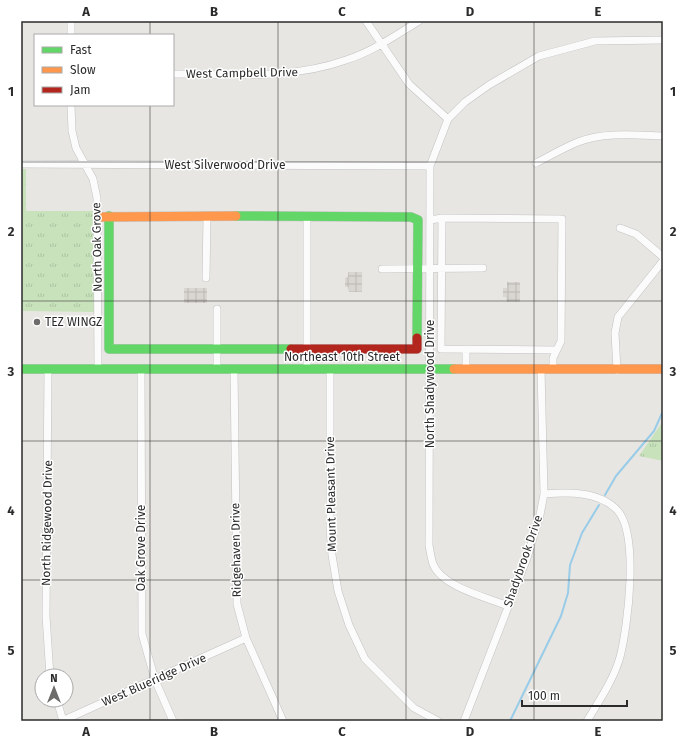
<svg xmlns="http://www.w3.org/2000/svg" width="684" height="742" font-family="'Fira Sans',sans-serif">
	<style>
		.grass { fill: url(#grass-tufts) }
		.plaza { fill: url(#plaza-grid) }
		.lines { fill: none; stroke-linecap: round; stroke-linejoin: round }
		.stream { stroke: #98cce8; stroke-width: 2 }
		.street-casing { stroke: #c2c2c2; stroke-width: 8 }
		.fast-casing { stroke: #c2c2c2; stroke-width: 10 }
		.slow-casing { stroke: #c2c2c2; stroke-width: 10 }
		.jam-casing { stroke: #c2c2c2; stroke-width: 10 }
		.street { stroke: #fcfbfb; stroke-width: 7 }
		.fast { stroke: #63d668; stroke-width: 9 }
		.slow { stroke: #ff974d; stroke-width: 9 }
		.jam { stroke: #b3261e; stroke-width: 9 }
		.grid { fill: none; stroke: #2b2b2b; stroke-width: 1; stroke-opacity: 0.55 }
		.poi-dot { fill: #6d6c6b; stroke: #fff; stroke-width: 1.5 }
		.labels { text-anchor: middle; stroke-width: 3; stroke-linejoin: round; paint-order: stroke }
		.street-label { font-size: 12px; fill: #2b2b2b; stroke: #fff }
		.poi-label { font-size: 12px; fill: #2b2b2b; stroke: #fff; text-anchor: start }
		.neatline { fill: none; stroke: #2b2b2b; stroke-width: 1.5 }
		.grid-label { font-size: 13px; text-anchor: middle; font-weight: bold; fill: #2b2b2b }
	</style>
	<defs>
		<pattern id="grass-tufts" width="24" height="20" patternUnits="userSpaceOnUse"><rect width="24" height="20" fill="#c8e3bc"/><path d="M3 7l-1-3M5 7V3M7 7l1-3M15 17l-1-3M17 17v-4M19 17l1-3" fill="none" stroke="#acc3a2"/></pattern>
		<pattern id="plaza-grid" width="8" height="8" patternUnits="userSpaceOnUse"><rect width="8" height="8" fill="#d9d6d1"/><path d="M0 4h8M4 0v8" fill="none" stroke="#bab8b4"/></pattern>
	</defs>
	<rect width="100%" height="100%" fill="#e8e6e2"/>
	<path class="grass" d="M21 169H26V211H93L94 312 22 311V357Z
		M663 421V461L639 456Z"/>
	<path class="plaza" d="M348 272H362V292H349L348 287H345V278L348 277Z
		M507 282H520V302H507L506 297H503V288H507Z
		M184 288H207V303H184Z"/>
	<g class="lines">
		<path class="stream" d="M605 495 616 476 654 431 663 411
			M510 721 561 616 568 593 570 565 582 533 599 505"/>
		<g class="street-casing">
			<path id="street" d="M366 21 409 84 448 119
				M71 35V21
				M173 74C231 74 290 80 346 60 372 52 396 35 419 21
				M71 105 72 131 76 148 93 179 97 198 98 369
				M536 163C550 156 563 148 578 142 604 132 635 135 663 136
				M21 164 430 166
				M307 216V369
				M442 218 441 349 555 350
				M430 220 442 218 562 219 561 341 553 358V369
				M620 228 636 234 663 257
				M382 269 483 268
				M206 278 207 217
				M48 369 46 616 50 676
				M141 369 142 634 155 680 173 721
				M217 369V309
				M234 369 237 604 246 638 283 721
				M330 369V528L332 555 338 591 349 625 365 659 414 708 438 721
				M466 369V349
				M617 370 615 333 618 317 663 261
				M544 494C568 492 600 491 618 511 639 536 628 626 620 657 614 679 599 701 587 721
				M508 606C486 597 442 587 433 564 431 558 430 551 429 545L430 166 448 119 465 102 489 85 539 56 595 41 663 40
				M57 700 63 721
				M62 721 246 638
				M464 721 527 558 540 515 544 494 541 369"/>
		</g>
		<g class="fast-casing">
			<path id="fast" d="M109 216V349H291
				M236 216 411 217 418 220 417 338
				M21 369H454"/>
		</g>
		<g class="slow-casing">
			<path id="slow" d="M98 217 236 216
				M454 369H663"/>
		</g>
		<g class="jam-casing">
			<path id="jam" d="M291 349H417V338"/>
		</g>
		<use href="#street" class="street"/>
		<use href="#fast" class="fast"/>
		<use href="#slow" class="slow"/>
		<use href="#jam" class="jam"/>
	</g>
	<path class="grid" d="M150 21V35M278 21V721M406 21V721M534 21V721M150 105V721M21 162H663M21 301H663M21 441H663M21 580H663"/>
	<circle class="poi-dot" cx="37" cy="322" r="4"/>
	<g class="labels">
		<g class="street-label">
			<text transform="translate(242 73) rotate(-1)" y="4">West Campbell Drive</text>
			<text x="225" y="169">West Silverwood Drive</text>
			<text transform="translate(97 247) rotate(-91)" y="4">North Oak Grove</text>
			<text x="342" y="361">Northeast 10th Street</text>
			<text transform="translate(430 384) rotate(-90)" y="4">North Shadywood Drive</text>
			<text transform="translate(331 494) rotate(-91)" y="4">Mount Pleasant Drive</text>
			<text transform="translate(47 523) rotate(-89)" y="4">North Ridgewood Drive</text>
			<text transform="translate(141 548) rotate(-90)" y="4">Oak Grove Drive</text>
			<text transform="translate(236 550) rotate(-91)" y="4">Ridgehaven Drive</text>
			<text transform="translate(523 561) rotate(-71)" y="4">Shadybrook Drive</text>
			<text transform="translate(154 680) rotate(-24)" y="4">West Blueridge Drive</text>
		</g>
		<g class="poi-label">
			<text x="45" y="326">TEZ WINGZ</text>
		</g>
	</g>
	<rect width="684" height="742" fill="none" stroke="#ffffff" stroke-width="44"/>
	<rect x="34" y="34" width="140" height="72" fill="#ffffff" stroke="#aaaaaa"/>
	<rect x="42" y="47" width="20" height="6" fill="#63d668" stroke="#aaaaaa"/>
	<text x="70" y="54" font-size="12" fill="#2b2b2b">Fast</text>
	<rect x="42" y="67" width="20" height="6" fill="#ff974d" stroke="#aaaaaa"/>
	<text x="70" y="74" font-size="12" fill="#2b2b2b">Slow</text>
	<rect x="42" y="87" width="20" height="6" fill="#b3261e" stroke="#aaaaaa"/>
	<text x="70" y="94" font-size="12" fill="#2b2b2b">Jam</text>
	<g transform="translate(54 688)"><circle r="19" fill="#ffffff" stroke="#aaaaaa"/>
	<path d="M0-3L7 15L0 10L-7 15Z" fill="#6d6c6b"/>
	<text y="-6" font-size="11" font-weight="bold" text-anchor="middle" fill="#2b2b2b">N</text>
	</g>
	<path d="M522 700v6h105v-6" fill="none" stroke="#2b2b2b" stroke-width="2"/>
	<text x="528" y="700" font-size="12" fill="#2b2b2b" stroke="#ffffff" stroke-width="3" paint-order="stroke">100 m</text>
	<rect x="22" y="22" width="640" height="698" class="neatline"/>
	<g class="grid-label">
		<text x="86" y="16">A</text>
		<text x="214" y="16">B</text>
		<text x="342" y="16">C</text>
		<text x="470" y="16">D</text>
		<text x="598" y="16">E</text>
		<text x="11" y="96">1</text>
		<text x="673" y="96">1</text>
		<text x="11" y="236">2</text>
		<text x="673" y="236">2</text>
		<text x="11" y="376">3</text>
		<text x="673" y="376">3</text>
		<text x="11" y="515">4</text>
		<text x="673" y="515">4</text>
		<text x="11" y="655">5</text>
		<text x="673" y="655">5</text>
		<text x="86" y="736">A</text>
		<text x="214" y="736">B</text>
		<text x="342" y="736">C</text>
		<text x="470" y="736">D</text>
		<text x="598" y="736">E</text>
	</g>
</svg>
